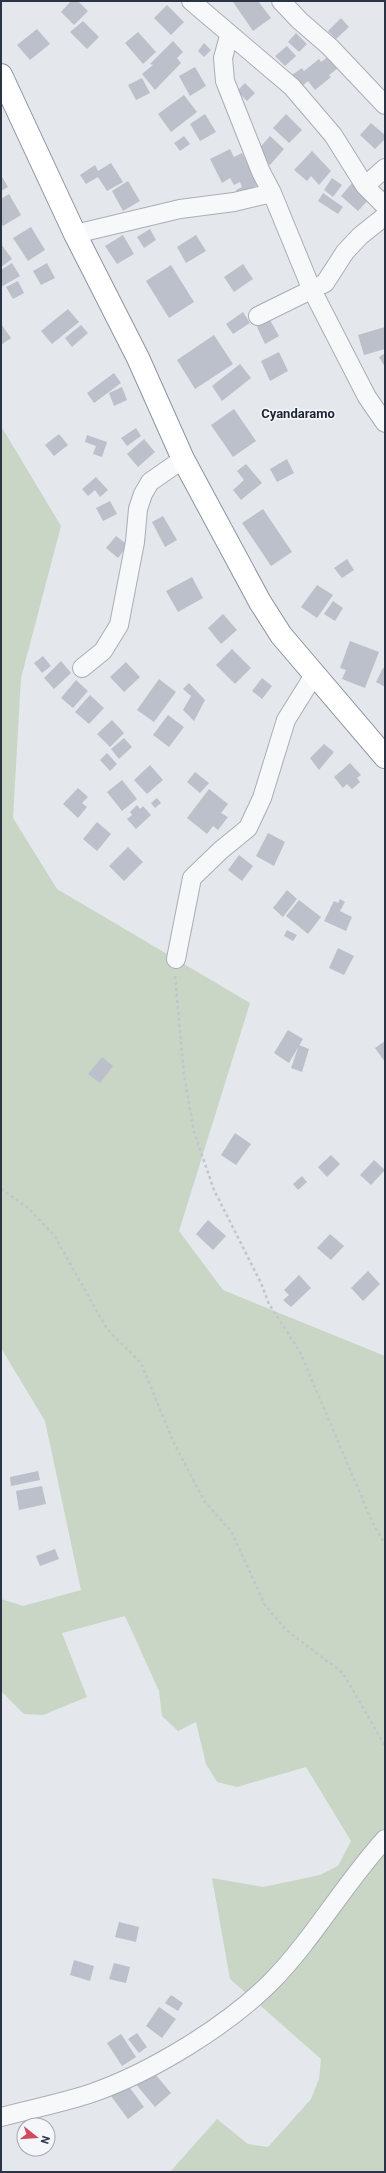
<svg xmlns="http://www.w3.org/2000/svg" width="386" height="2173" font-family="Roboto,sans-serif">
	<style>
		.green { fill: #c9d6c5 }
		.building { fill: #bbc0ca }
		.lines { fill: none; stroke-linecap: round; stroke-linejoin: round }
		.minor-casing { stroke: #a9aeb7; stroke-width: 20 }
		.highway-casing { stroke: #8b94a3; stroke-width: 24 }
		.path { stroke: #c2c5cb; stroke-width: 2.5; stroke-dasharray: 3 3; stroke-linecap: butt }
		.minor { stroke: #f7f8fa; stroke-width: 18 }
		.highway { stroke: #fff; stroke-width: 22 }
		.labels { text-anchor: middle; stroke-width: 3; stroke-linejoin: round; paint-order: stroke }
		.quarter-label { font-size: 13px; font-weight: bold; fill: #1d2536; stroke: #f4f6f9 }
	</style>
	<rect width="100%" height="100%" fill="#e4e7ec"/>
	<path class="green" d="M1 426 61 526 21 678 13 818 57 889 250 1003 179 1231 223 1290 385 1356V2172H170L217 2119 248 2144 268 2147 311 2099 319 2079 321 2059 230 1979 212 1878 263 1887 320 1875 338 1866 351 1841 306 1767 237 1787 217 1782 206 1764 196 1722 178 1731 162 1716 159 1691 125 1616 62 1633 87 1697 43 1715 24 1714 1 1691V1599L23 1606 81 1590 45 1421 1 1348Z"/>
	<path class="building" d="M71 1H78L88 11 74 25 61 12Z
		M234 1H258L271 18 253 31 233 2Z
		M167 5 184 22 171 35 154 18Z
		M341 18 349 27 336 39 328 31Z
		M83 21 99 37 87 49 70 32Z
		M37 29 50 44 30 60 17 45Z
		M138 32 156 52 143 64 125 43Z
		M296 33 307 44 299 52 288 42Z
		M173 41 183 52 177 58 181 63 155 90 142 74 153 65 150 64Z
		M204 43 211 50 204 57 198 51Z
		M287 46 296 56 285 66 275 56Z
		M329 56 338 68 329 75 331 77 315 90 308 81 301 87 292 75 302 68 304 71 319 59 321 62Z
		M195 67 206 86 190 96 179 76Z
		M142 78 150 93 136 100 128 85Z
		M245 83 255 93 247 101 237 91Z
		M184 95 197 112 171 132 158 114Z
		M205 114 216 132 200 141 190 124Z
		M286 114 302 130 289 143 273 128Z
		M371 123 385 135V139L375 149 360 135Z
		M184 136 190 144 180 151 174 143Z
		M270 136 284 149 270 165 256 152Z
		M230 149 234 157 242 153 258 185 237 196 236 190 242 187 240 182 234 185 230 178 222 183 210 159Z
		M312 151 331 171 319 185 311 176 307 181 294 170Z
		M111 163 123 182 107 191 98 177 86 184 80 175 95 165 98 171Z
		M1 175 8 187 1 191Z
		M332 178 342 185 333 197 324 190Z
		M128 181 140 201 123 211 112 191Z
		M352 183 369 199 358 211 341 196Z
		M323 193 343 207 338 214 318 201Z
		M9 194 21 215 3 226 1 223V199Z
		M31 227 45 250 28 261 13 238Z
		M150 229 156 240 144 248 137 237Z
		M123 235 134 254 117 264 105 246Z
		M196 235 206 251 186 263 177 247Z
		M1 244 12 259 1 267Z
		M12 263 20 276 1 287V270Z
		M47 263 55 278 41 285 33 271Z
		M243 264 253 279 234 292 224 277Z
		M171 265 194 302 169 318 146 281Z
		M18 281 24 293 13 299 6 287Z
		M68 309 79 322 52 344 41 331Z
		M243 312 250 323 233 334 226 324Z
		M270 320 279 336 265 344 257 327Z
		M1 324 11 338 1 345Z
		M81 325 88 333 72 347 65 338Z
		M385 327V349L364 355 358 335Z
		M214 335 233 364 195 389 177 360Z
		M279 352 288 371 270 381 261 361Z
		M385 353V367L379 357Z
		M240 364 251 378 222 401 212 386Z
		M114 373 121 383 94 403 87 393Z
		M122 387 127 400 114 406 109 393Z
		M234 409 256 441 233 457 211 425Z
		M136 428 141 436 127 446 121 438Z
		M59 434 68 445 54 456 45 445Z
		M87 435 107 442 102 457 93 454 96 446 85 442Z
		M144 439 155 452 138 467 127 454Z
		M287 459 294 473 277 482 270 469Z
		M246 464 262 483 241 500 233 490 244 480 237 471Z
		M96 477 108 490 100 497 95 490 88 496 82 489Z
		M110 501 117 514 103 521 96 508Z
		M263 509 292 552 271 566 242 523Z
		M163 516 177 540 165 547 152 522Z
		M116 536 128 545 118 558 106 548Z
		M347 559 354 570 342 578 334 568Z
		M192 577 203 598 178 612 166 591Z
		M317 585 333 595 317 618 301 607Z
		M333 601 343 608 335 621 324 614Z
		M223 614 237 630 221 644 208 628Z
		M350 641 379 652 365 688 342 679 346 670 340 668Z
		M232 649 251 668 235 684 216 665Z
		M43 656 51 666 42 673 34 663Z
		M61 661 71 673 54 689 44 678Z
		M126 662 140 677 124 692 110 677Z
		M383 668 385 669V687L376 682Z
		M262 678 272 686 262 699 252 691Z
		M159 679 176 692 154 722 137 710Z
		M76 680 88 691 73 708 61 698Z
		M189 683 205 700 194 721 183 710 191 696 183 689Z
		M90 695 104 708 89 724 75 712Z
		M168 715 184 727 169 747 153 735Z
		M112 720 124 733 110 747 97 734Z
		M124 738 132 747 119 759 111 749Z
		M324 744 334 752 319 770 310 758Z
		M107 753 117 764 110 771 100 760Z
		M350 763 361 775 357 778 360 782 352 789 347 784 343 788 334 777Z
		M150 765 163 780 147 794 134 780Z
		M195 772 209 783 200 793 187 782Z
		M122 780 137 799 122 811 107 792Z
		M78 788 88 797 82 803 87 807 78 818 63 804Z
		M209 789 228 804 221 813 228 817 218 830 213 826 207 834 187 818Z
		M157 798 161 803 155 808 151 803Z
		M137 805 140 809 143 806 151 815 136 829 127 819 132 815 130 812Z
		M97 822 111 834 97 851 83 839Z
		M268 833 285 842 274 866 256 856Z
		M128 847 143 862 124 881 109 866Z
		M239 855 253 866 242 881 228 870Z
		M287 890 297 899 283 917 273 908Z
		M340 899 345 902 340 911 352 917 346 931 324 921 334 901 338 903Z
		M299 900 321 917 308 934 286 916Z
		M287 930 297 935 293 941 284 936Z
		M338 948 354 956 344 975 329 968Z
		M288 1030 303 1039 289 1063 274 1053Z
		M385 1041V1062L375 1048Z
		M299 1045 309 1049 302 1072 291 1068Z
		M102 1057 113 1066 100 1083 88 1074Z
		M235 1133 251 1144 236 1165 221 1155Z
		M331 1155 340 1164 327 1177 318 1167Z
		M374 1160 385 1170 371 1185 360 1175Z
		M302 1176 307 1182 298 1190 293 1184Z
		M208 1220 226 1236 213 1250 196 1234Z
		M330 1234 344 1246 331 1260 317 1248Z
		M368 1271 380 1284 363 1301 351 1288Z
		M299 1275 311 1288 291 1307 283 1300 289 1295 284 1290Z
		M38 1471 40 1480 11 1486 10 1477Z
		M42 1486 46 1504 19 1510 16 1491Z
		M55 1549 59 1559 40 1566 36 1556Z
		M119 1922 139 1927 136 1942 115 1937Z
		M74 1960 94 1966 90 1981 70 1975Z
		M114 1963 130 1967 126 1983 109 1979Z
		M171 1995 183 2003 178 2011 165 2003Z
		M159 2007 176 2019 162 2038 146 2026Z
		M137 2033 147 2047 139 2053 128 2039Z
		M121 2034 136 2057 122 2066 107 2043Z
		M151 2069 171 2093 155 2107 134 2082Z
		M127 2084 144 2107 128 2119 111 2096Z"/>
	<g class="lines">
		<g class="minor-casing">
			<path id="minor" d="M191 1 292 87 333 135 365 186 385 206
				M281 1 300 21 330 47 385 105
				M229 36 223 58 225 81 261 172 272 193 311 288 367 397 385 423
				M365 186 385 168
				M75 234 180 209 234 202 272 193
				M258 316 325 283 345 252 360 236 385 216
				M82 668 103 651 119 625 135 542 138 509 143 494 150 482 183 459
				M176 959 192 878 221 850 248 828 262 798 286 720 314 675
				M1 2117C31 2109 62 2103 92 2093 152 2072 227 2026 271 1982 314 1938 344 1884 385 1839"/>
		</g>
		<g class="highway-casing">
			<path id="highway" d="M1 75 75 234 138 358 183 459 260 602 281 635 385 757"/>
		</g>
		<path class="path" d="M175 976 184 1075 194 1132 214 1190 261 1283 269 1304 300 1352 371 1519 385 1545
			M1 1189 27 1207 54 1235 107 1329 141 1363 173 1441 194 1482 205 1502 231 1531 265 1605 286 1630 343 1673 385 1746"/>
		<use href="#minor" class="minor"/>
		<use href="#highway" class="highway"/>
	</g>
	<g class="labels">
		<g class="quarter-label">
			<text x="298" y="418">Cyandaramo</text>
		</g>
	</g>
	<rect width="386" height="2173" fill="none" stroke="#2b3445" stroke-width="4"/>
	<g transform="translate(36 2137) rotate(107)"><circle r="19" fill="#f4f6f9" stroke="#a4a8b1"/>
	<path d="M0-3L7 15L0 10L-7 15Z" fill="#d1495b"/>
	<text y="-6" font-size="11" font-weight="bold" text-anchor="middle" fill="#2b3445">N</text>
	</g>
</svg>
